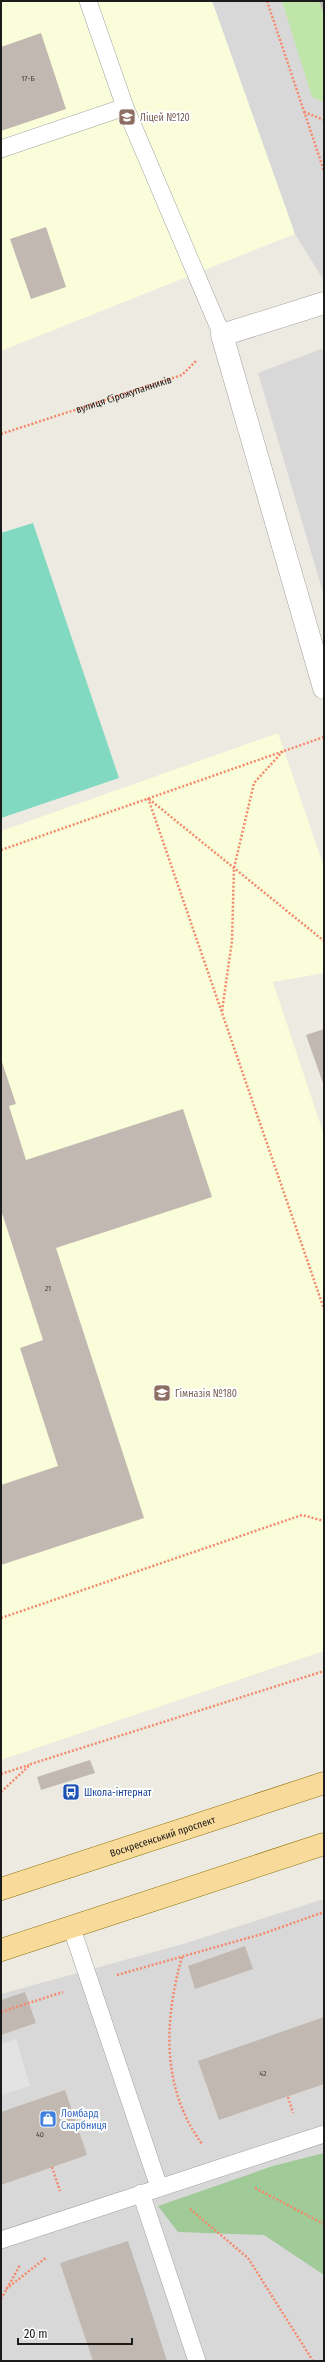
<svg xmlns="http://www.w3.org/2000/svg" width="325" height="2362" font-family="'Fira Sans Condensed',sans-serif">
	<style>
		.residential { fill: #d9d8d8 }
		.education { fill: #f9fdd9 }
		.grass { fill: #bfe6a8 }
		.forest { fill: #a0ca97 }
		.pitch { fill: #81d9c2 }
		.parking { fill: #e3e3e3 }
		.building { fill: #c1b9b1 }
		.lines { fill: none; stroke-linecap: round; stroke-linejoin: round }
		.lane-casing { stroke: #a2a2a2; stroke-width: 18 }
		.street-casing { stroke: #a2a2a2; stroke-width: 23 }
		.primary-casing { stroke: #8c7006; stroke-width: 23 }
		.path { stroke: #f4896b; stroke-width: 2.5; stroke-dasharray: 2 2; stroke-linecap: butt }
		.lane { stroke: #fff; stroke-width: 17 }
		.street { stroke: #fff; stroke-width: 22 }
		.primary { stroke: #f8db9b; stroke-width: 22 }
		.labels { text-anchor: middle; stroke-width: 4; stroke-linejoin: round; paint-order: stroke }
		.number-label { font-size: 8px; fill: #444240 }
		.education-label { font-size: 10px; fill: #785e54; stroke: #fff; text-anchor: start }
		.street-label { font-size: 10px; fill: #1b1b1b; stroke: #fff }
		.transit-label { font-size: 10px; fill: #164399; stroke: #fff; text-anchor: start }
		.shop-label { font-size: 10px; fill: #366cbe; stroke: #fff; text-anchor: start }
	</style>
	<rect width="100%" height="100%" fill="#eceae1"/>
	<path class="residential" d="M212 1H324V281L295 234Z
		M324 348V596L258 373Z
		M324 1899V2361H1V1994L183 1944Z"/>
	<path class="education" d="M1 1H212L295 234 1 351Z
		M278 733 324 867V973L273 982 324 1135V1651L1 1760V831Z"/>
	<path class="grass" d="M282 1H319L324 15V102L312 97Z"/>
	<path class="forest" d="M324 2153V2275L264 2235 178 2232 158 2206 273 2166Z"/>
	<path class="pitch" d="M33 523 119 778 1 818V533Z"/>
	<path class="parking" d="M16 2039 30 2086 1 2095V2044Z"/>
	<path class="building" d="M319 1H324V14Z
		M41 33 66 109 1 131V47Z
		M46 227 66 287 31 299 10 239Z
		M324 1029V1086L306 1035Z
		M1 1059 16 1104 9 1106 26 1160 183 1109 212 1197 56 1248 144 1518 1 1565V1485L58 1466 20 1348 43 1340 1 1210Z
		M90 1760 95 1773 41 1790 37 1777Z
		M245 1946 253 1969 195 1989 188 1966Z
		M25 1992 36 2023 1 2035V2000Z
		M324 2017V2084L219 2120 198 2061Z
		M65 2090 87 2155 1 2185V2112Z
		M128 2241 143 2286 167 2361H93L60 2263Z"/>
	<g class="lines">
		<g class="lane-casing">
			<path id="lane" d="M88 1 125 107 222 335
				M1 149 125 107
				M71 1926 159 2187
				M141 2193 197 2361
				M1 2240 324 2134"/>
		</g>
		<g class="street-casing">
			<path id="street" d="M324 303 222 335 324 688"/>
		</g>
		<g class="primary-casing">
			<g id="primary">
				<path id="s2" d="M1 1889 324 1783"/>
				<path d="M1 1950 324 1844"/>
			</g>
		</g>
		<g class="path">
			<path d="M267 1 324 171"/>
			<path d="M304 112 324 120"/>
			<path id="s1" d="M1 434 182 375 196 361"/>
			<path d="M148 798 324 1309"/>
			<path d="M149 799 324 941"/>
			<path d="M1 850 324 737"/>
			<path d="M222 1011 232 941 234 868 254 783 284 750"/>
			<path d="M1 1618 302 1515 324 1521"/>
			<path d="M1 1774 29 1765"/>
			<path d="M1 1792 31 1764 324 1671"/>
			<path d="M182 1957C164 2021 161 2088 202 2144"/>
			<path d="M117 1975 262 1934 324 1912"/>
			<path d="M1 2012 63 1992"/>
			<path d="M288 2097 293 2113"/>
			<path d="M52 2167 60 2191"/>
			<path d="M255 2188 324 2224"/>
			<path d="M190 2209 248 2258 313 2361"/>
			<path d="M6 2289 47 2257"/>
			<path d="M1 2299 20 2265"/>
		</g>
		<use href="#lane" class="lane"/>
		<use href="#street" class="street"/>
		<use href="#primary" class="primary"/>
	</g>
	<defs>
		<g id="school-square" transform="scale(0.9)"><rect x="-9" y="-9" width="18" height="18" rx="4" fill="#8d6e63" stroke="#fff"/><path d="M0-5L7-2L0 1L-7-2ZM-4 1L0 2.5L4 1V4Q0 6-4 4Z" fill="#fff"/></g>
		<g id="bus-square" transform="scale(0.9)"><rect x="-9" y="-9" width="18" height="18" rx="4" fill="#1a4fb4" stroke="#fff"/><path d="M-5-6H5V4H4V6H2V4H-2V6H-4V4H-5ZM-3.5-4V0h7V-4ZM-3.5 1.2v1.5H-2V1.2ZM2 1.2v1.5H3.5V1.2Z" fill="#fff"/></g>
		<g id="shop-square" transform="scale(0.9)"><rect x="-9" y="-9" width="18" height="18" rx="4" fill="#3f7fe0" stroke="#fff"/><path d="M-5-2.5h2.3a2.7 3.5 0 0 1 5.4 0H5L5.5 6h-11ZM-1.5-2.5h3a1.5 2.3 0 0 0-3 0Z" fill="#fff"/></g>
	</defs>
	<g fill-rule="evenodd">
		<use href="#school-square" x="127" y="117"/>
		<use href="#school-square" x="162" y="1393"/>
		<use href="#bus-square" x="71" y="1792"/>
		<use href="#shop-square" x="48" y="2119"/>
	</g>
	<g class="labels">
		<g class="number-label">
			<text x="28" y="81">17-Б</text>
			<text x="48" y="1291">21</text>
			<text x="263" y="2076">42</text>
			<text x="40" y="2137">40</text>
		</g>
		<g class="education-label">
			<text x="140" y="121">Ліцей №120</text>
			<text x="175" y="1397">Гімназія №180</text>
		</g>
		<g class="street-label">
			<text dy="4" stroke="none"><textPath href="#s1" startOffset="129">вулиця Сірожупанників</textPath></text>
			<text dy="4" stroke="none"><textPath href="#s2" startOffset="170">Воскресенський проспект</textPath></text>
		</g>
		<g class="transit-label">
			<text x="84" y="1796">Школа-інтернат</text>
		</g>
		<g class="shop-label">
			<text x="61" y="2117">Ломбард<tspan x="61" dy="12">Скарбниця</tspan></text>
		</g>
	</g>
	<rect width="325" height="2362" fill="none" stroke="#1b1b1b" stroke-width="4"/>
	<path d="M18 2338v6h114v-6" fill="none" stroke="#1b1b1b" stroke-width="2"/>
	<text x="24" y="2338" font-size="12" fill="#1b1b1b" stroke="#ffffff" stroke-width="3" paint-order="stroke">20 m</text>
</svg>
